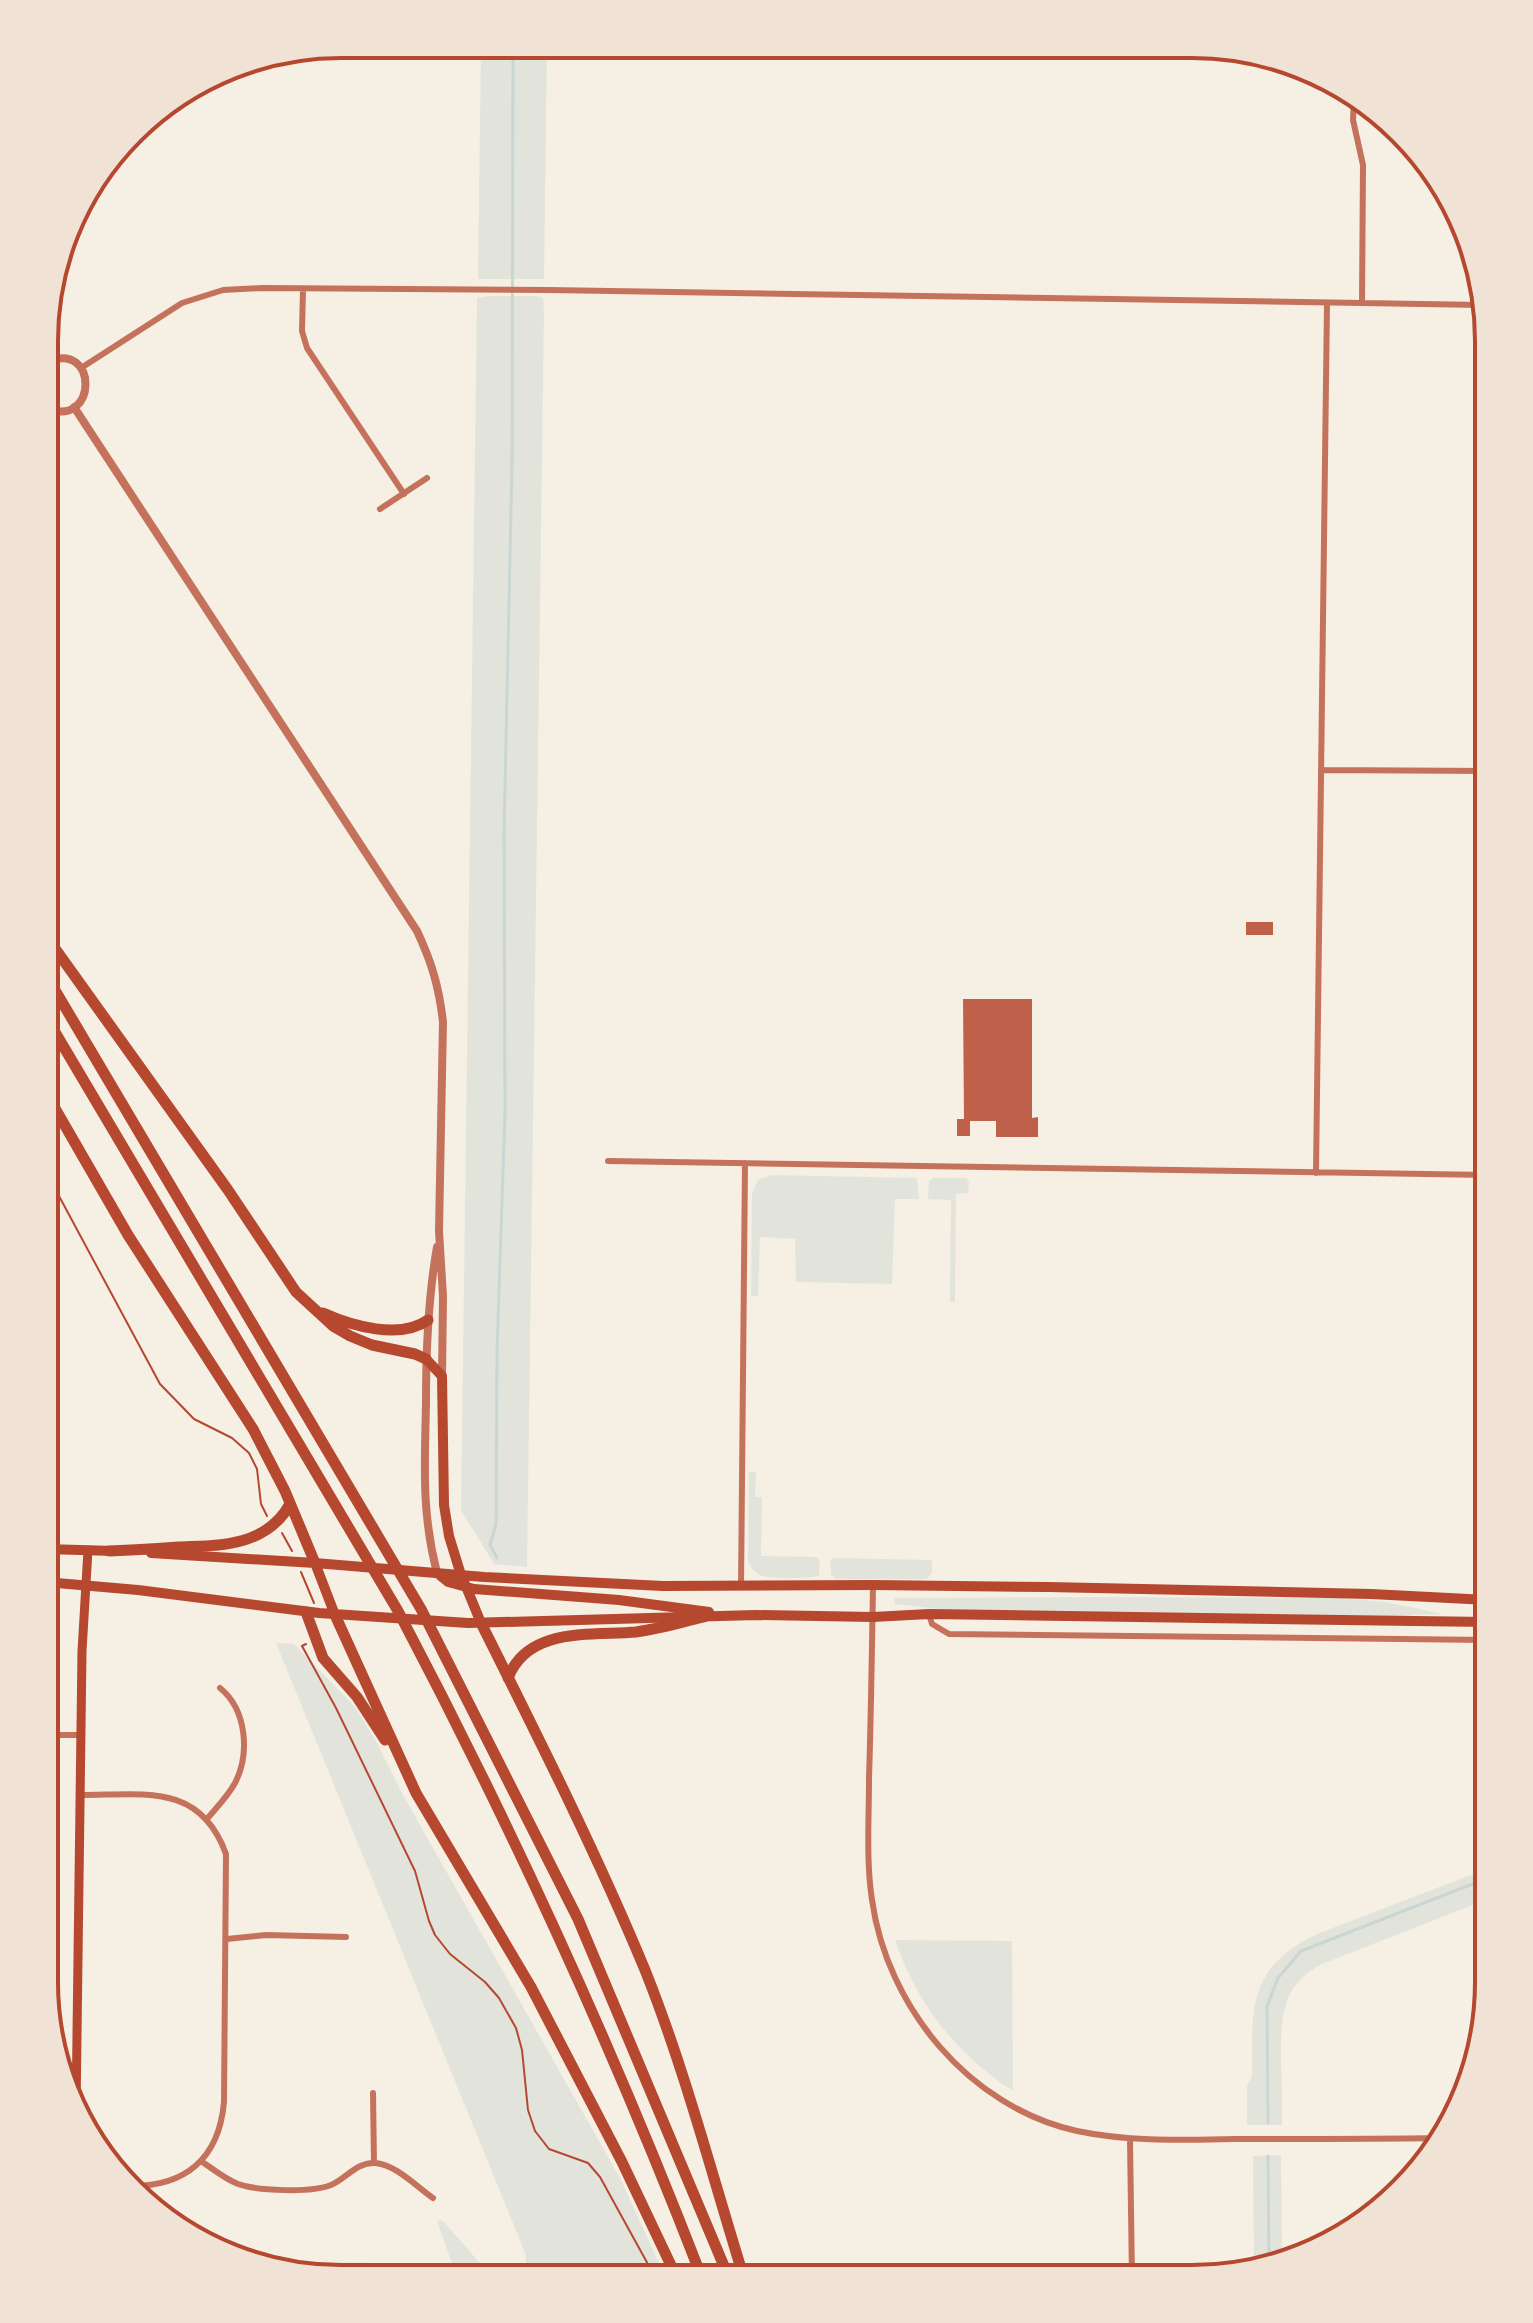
<svg xmlns="http://www.w3.org/2000/svg" width="1533" height="2323" font-family="'Noto Sans',sans-serif">
	<style>
		.green { fill: #e2e4dc }
		.lines { fill: none; stroke-linecap: round; stroke-linejoin: round }
		.stream { stroke: #c9d6d2; stroke-width: 3 }
		.building { fill: #bf614a }
		.path { stroke: #b5482f; stroke-width: 2 }
		.minor { stroke: #c5725c; stroke-width: 6 }
		.tertiary { stroke: #c5725c; stroke-width: 8 }
		.secondary { stroke: #b5482f; stroke-width: 9 }
		.primary { stroke: #b5482f; stroke-width: 10 }
		.trunk { stroke: #b5482f; stroke-width: 10 }
		.motorway { stroke: #b5482f; stroke-width: 11 }
		.rim { fill: none; stroke: #b5482f; stroke-width: 4 }
	</style>
	<rect width="100%" height="100%" fill="#f6efe4"/>
	<path class="green" d="M481 44 547 45 544 279H478Z
		M489 296H537L543 298 544 311 527 1567 494 1564 461 1510 477 298Z
		M771 1175 917 1178 919 1199H895L892 1284 796 1282 795 1239 760 1237 758 1296H751L752 1193 758 1180Z
		M933 1178H966L969 1181 968 1193 956 1194 955 1302H950L951 1200 928 1199 929 1181Z
		M749 1472H756L755 1497H762L761 1556 817 1557 820 1561 819 1576C807 1578 771 1580 760 1575 754 1572 751 1568 748 1561Z
		M834 1558 932 1560V1573L927 1579H836L831 1575 830 1561Z
		M1100 1597 1339 1598 1386 1602 1443 1614 1388 1616 957 1611 895 1604 894 1600 895 1598Z
		M276 1643 294 1644 355 1707 376 1741 403 1795 620 2178 666 2278 303 2277 245 2261 452 2264 437 2221 442 2220 480 2263 526 2264V2255Z
		M1488 1866V1899L1322 1964C1280 1986 1281 2019 1281 2062 1282 2083 1282 2104 1282 2125H1247V2086L1252 2077C1252 2008 1247 1968 1317 1934L1476 1873Z
		M895 1940 1012 1941 1013 2091C956 2054 917 2004 895 1940Z
		M1281 2155 1282 2261 1254 2267 1253 2156Z"/>
	<g class="lines">
		<path class="stream" d="M497 1558 490 1545 496 1524 497 1352 505 1112 504 833 512 465 513 45
			M1268 2123 1267 2006 1278 1978 1301 1951 1488 1878
			M1268 2156 1269 2264"/>
	</g>
	<path class="building" d="M1246 922H1273V935H1246Z
		M963 999H1032V1118L1038 1117V1137H996V1121H970V1136H957V1119H964Z"/>
	<g class="lines">
		<path class="path" d="M45 1170 160 1384 194 1419 232 1438 249 1453 257 1469 261 1504 267 1516
			M282 1533 292 1551
			M301 1572 314 1603
			M306 1644 302 1646 336 1708 415 1871 429 1921 435 1935 450 1954 485 1982 499 1998 516 2028 522 2050 528 2110 535 2131 549 2149 588 2163 600 2177 655 2277"/>
		<path class="minor" d="M1354 95 1353 120 1363 165 1362 303
			M303 289 302 331 307 348 404 494
			M81 368 182 303 223 290 263 288 549 290 1482 305
			M380 509 427 478
			M1321 770 1489 771
			M608 1161 1489 1175
			M1316 1173 1327 303
			M873 1585C872 1650 871 1714 869 1779 869 1819 866 1861 872 1900 887 2007 969 2107 1077 2131 1130 2142 1181 2140 1234 2139 1303 2139 1372 2139 1441 2138
			M741 1587 745 1163
			M929 1614 932 1624 949 1634 1488 1640
			M44 1735H81
			M80 1795C143 1795 200 1782 226 1854L224 2102C219 2159 185 2187 129 2186
			M207 1819C217 1807 228 1796 235 1783 250 1754 247 1710 220 1688
			M227 1939 266 1935 346 1937
			M373 2093 374 2163
			M1130 2140 1132 2279
			M201 2161C213 2169 225 2179 238 2184 258 2191 311 2193 331 2185 346 2179 356 2162 375 2163 395 2164 417 2187 433 2198"/>
		<path class="tertiary" d="M74 407 417 931C432 963 439 987 443 1022L439 1231 443 1296 442 1376
			M46 408C98 430 99 339 47 362
			M437 1247C428 1298 426 1349 426 1401 425 1463 421 1511 437 1573"/>
		<path class="secondary" d="M76 2112 82 1651 88 1550"/>
		<path class="primary" d="M426 1359 442 1376 444 1505 449 1536 461 1575"/>
		<path class="trunk" d="M45 1549 115 1551
			M151 1553 315 1563 484 1577 663 1586 873 1585 1048 1587 1371 1594 1488 1600
			M315 1563 335 1615
			M437 1573 448 1582 474 1589 619 1600 709 1612
			M45 1582 138 1590 319 1613 468 1623 756 1615 873 1617 929 1614 1488 1622
			M465 1584 481 1623"/>
		<path class="motorway" d="M46 936 228 1190 296 1292 333 1326 350 1336 372 1345 415 1354 426 1359
			M46 975 421 1609 578 1919 729 2278
			M46 1017 398 1611C512 1827 614 2050 702 2278
			M45 1091 128 1235 253 1429 285 1491 315 1563
			M323 1313C352 1326 400 1340 428 1320
			M109 1551C132 1550 155 1549 178 1547 220 1546 267 1546 290 1504
			M306 1612 323 1658 357 1697 385 1740
			M335 1615 416 1793 531 1987 622 2162 677 2278
			M481 1623C538 1737 596 1852 645 1970 685 2070 712 2175 744 2278
			M508 1678C528 1626 593 1636 636 1632 659 1629 682 1622 704 1617"/>
	</g>
	<path d="M0 0H1533V2323H0ZM341 58H1192A283 283 0 0 1 1475 341V1982A283 283 0 0 1 1192 2265H341A283 283 0 0 1 58 1982V341A283 283 0 0 1 341 58Z" fill="#f1e2d6" fill-rule="evenodd"/>
	<path class="rim" d="M341 58H1192A283 283 0 0 1 1475 341V1982A283 283 0 0 1 1192 2265H341A283 283 0 0 1 58 1982V341A283 283 0 0 1 341 58Z"/>
</svg>
